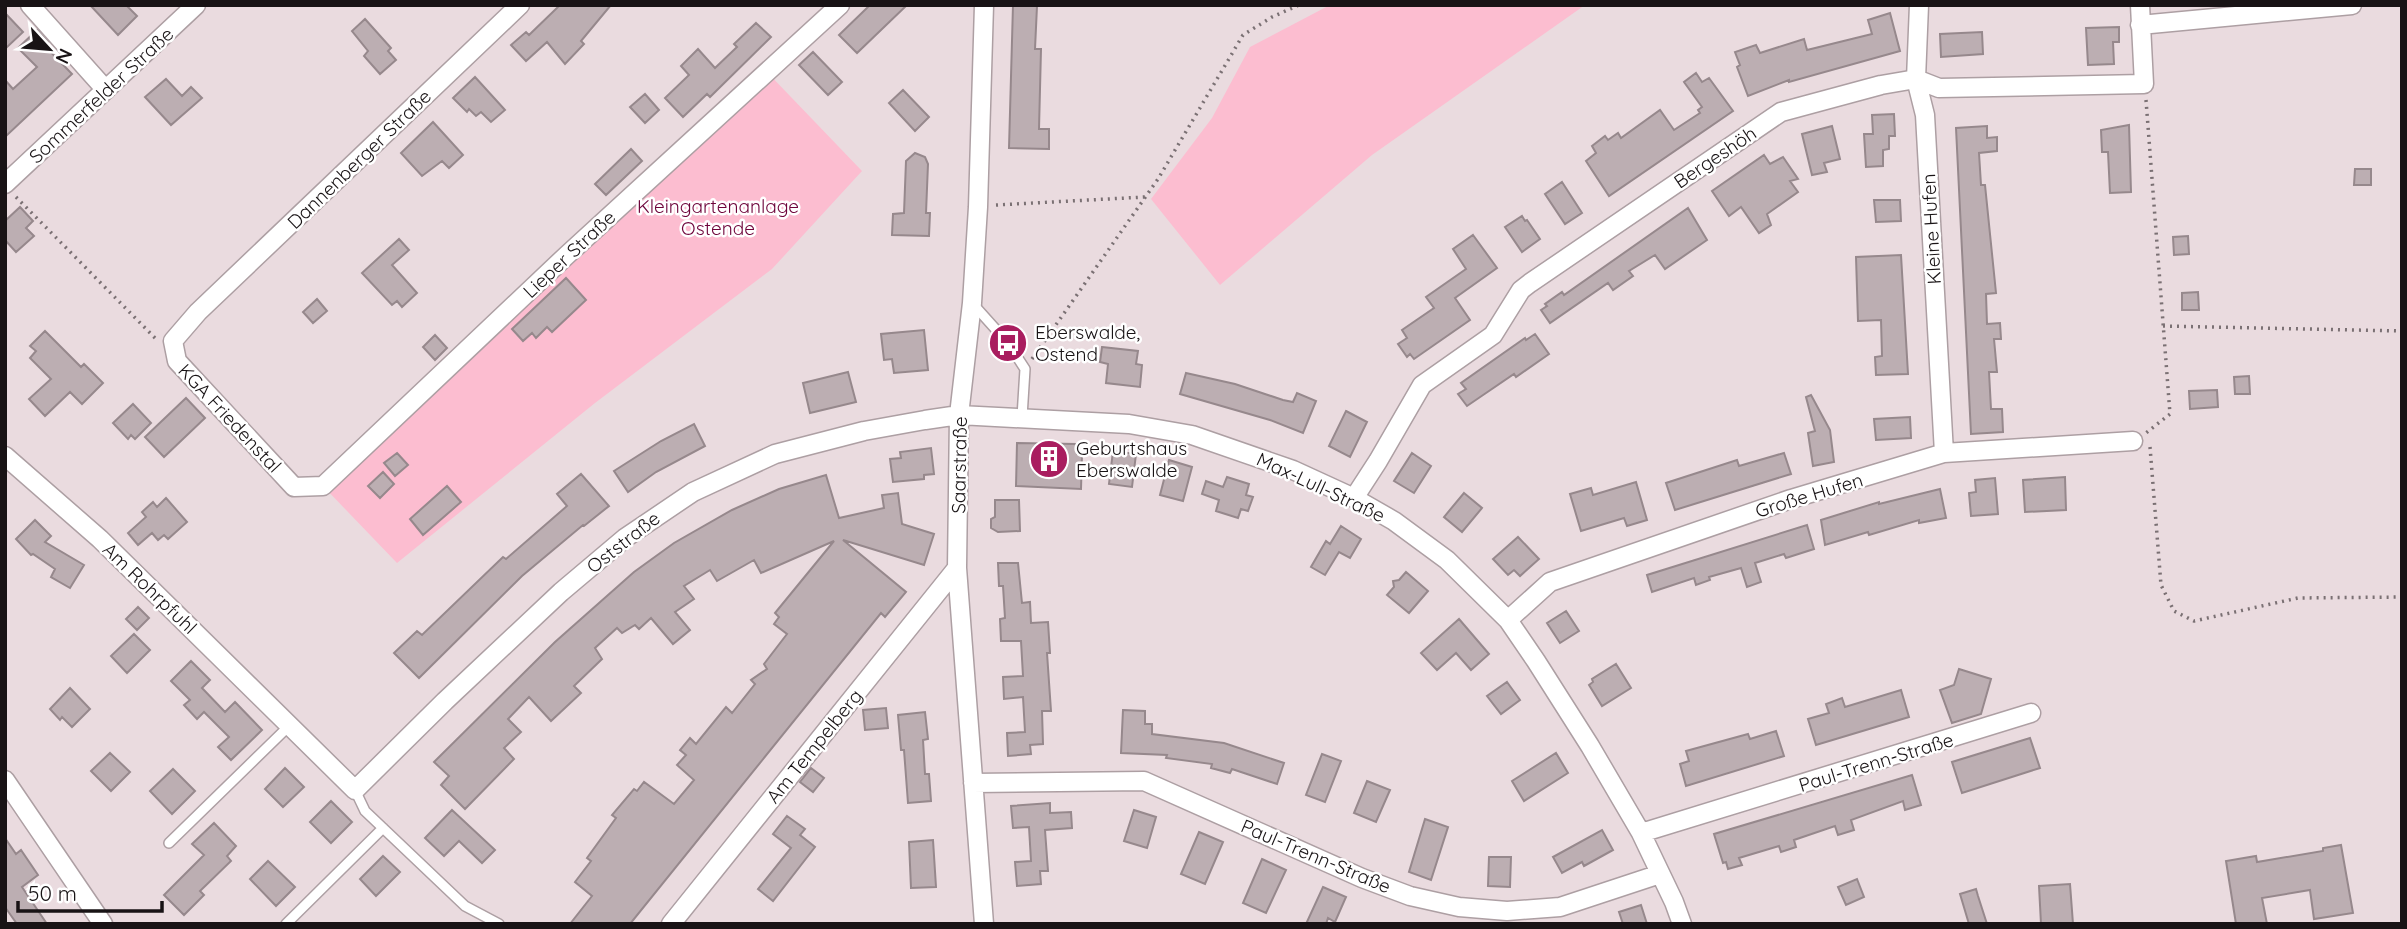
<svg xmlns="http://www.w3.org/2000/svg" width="2407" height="929" font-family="Quicksand,sans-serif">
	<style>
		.green { fill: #fcbdd0 }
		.building { fill: #bcaeb2; stroke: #96888c; stroke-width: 2 }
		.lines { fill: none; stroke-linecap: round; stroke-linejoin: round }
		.service-casing { stroke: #ad9fa3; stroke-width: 12 }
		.minor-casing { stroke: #ad9fa3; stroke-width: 21 }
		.path { stroke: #7a7073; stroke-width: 3.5; stroke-dasharray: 2 5; stroke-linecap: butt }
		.service { stroke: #fff; stroke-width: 9 }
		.minor { stroke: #fff; stroke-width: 18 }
		.labels { text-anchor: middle; stroke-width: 5; stroke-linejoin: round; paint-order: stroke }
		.street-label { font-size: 19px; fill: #181315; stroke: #fff }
		.park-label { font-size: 19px; fill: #6d0239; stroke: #fff }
		.poi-label { font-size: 19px; fill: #181315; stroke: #fff; text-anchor: start }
	</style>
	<rect width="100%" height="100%" fill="#eadbdf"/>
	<path class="green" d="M1330 5H1585L1372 155 1220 285 1151 199 1212 118 1250 47Z
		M766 71 862 171 772 269 595 403 397 563 323 486Z"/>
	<path class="building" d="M90 5H126L137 16 118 35Z
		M560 5H611L581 41 584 44 565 64 547 42 526 61 511 45 526 32 529 35Z
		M870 5H907L857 53 839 35Z
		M1013 5 1037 6 1035 49H1041L1039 129H1049V149L1009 148Z
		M5 13 23 32 5 49Z
		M1890 13 1900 51 1789 82V80L1748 96 1737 67 1740 65 1735 52 1756 45 1760 53 1804 39 1807 50 1872 34 1868 20Z
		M365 19 391 48 388 51 396 60 380 74 364 56 368 51 352 31Z
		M756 23 771 37 710 97 707 94 683 117 665 98 689 75 681 66 698 49 715 68 737 47 734 44Z
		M2119 27V42H2113L2114 64 2088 65 2086 28Z
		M37 30 48 42 44 45 72 74 5 137V80L13 89 37 67 18 48Z
		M1982 32 1983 54 1941 57 1940 34Z
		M813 52 842 82 828 95 799 65Z
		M1696 73 1702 82 1709 78 1733 111 1609 196 1586 161 1596 153 1592 146 1605 136 1608 140 1618 133 1621 138 1660 110 1674 130 1700 113 1698 110 1702 107 1684 82Z
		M475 77 505 110 491 122 481 112 476 116 469 109 467 112 453 98Z
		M166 79 182 96 191 87 202 98 171 125 145 97Z
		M903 90 929 117 915 131 889 103Z
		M645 94 659 110 645 123 630 107Z
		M1894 114 1895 136H1889V149L1883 150V166L1866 167 1864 134H1873L1872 115Z
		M433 122 463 155 449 168 442 161 422 176 401 153Z
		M2129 125 2131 192 2110 193 2108 152H2102L2101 130Z
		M1832 126 1840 159 1824 163 1827 172 1812 175 1802 134Z
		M1987 126V138L1997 137V151L1979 153 1981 185H1985L1996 293 1986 294 1987 324 2000 323 2001 339H1994L1997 372H1989L1991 409H2002L2003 432 1971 434 1956 128Z
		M631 149 642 161 606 195 595 184Z
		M915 153 925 157 928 164 926 213H930L929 236 892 235 893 214 904 213 906 161Z
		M1764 155 1770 164 1783 157 1798 179 1790 181 1798 192 1767 214 1771 225 1759 233 1741 207 1729 216 1712 191Z
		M2355 169H2371V185H2354Z
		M1562 182 1582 213 1565 224 1545 194Z
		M1874 200H1900L1901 221 1876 222Z
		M20 207 33 221 26 228 34 236 16 252 5 240V221Z
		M1688 208 1707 240 1665 269 1655 255 1629 271 1633 276 1613 290 1608 283 1550 323 1541 310 1547 306 1545 304 1562 292 1564 295Z
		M1522 216 1525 221 1527 220 1540 239 1522 252 1505 227Z
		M1473 235 1497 268 1455 298 1470 320 1414 359 1410 354 1407 357 1398 344 1407 338 1402 330 1434 308 1426 297 1466 269 1453 249Z
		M2188 236 2189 254 2174 255 2173 237Z
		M399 239 409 250 392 265 417 293 402 307 397 301 392 305 362 273Z
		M1901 255 1908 374 1876 375 1875 357 1882 356 1881 320 1858 321 1856 257Z
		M566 278 586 300 552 332 547 327 536 338 532 333 523 341 512 329Z
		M2198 292 2199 310H2182V293Z
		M317 299 327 311 313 323 303 312Z
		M924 330 928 370 894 373 892 359 884 360 881 334Z
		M45 331 81 367 84 364 103 383 82 404 70 392 45 416 29 399 51 379 30 358 36 351 30 346Z
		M1535 334 1549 354 1516 377 1514 374 1467 406 1458 394 1466 389 1461 383 1525 338 1526 340Z
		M435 335 447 348 435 360 423 347Z
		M1102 347 1138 351 1136 364 1142 365 1140 387 1106 383 1108 364 1100 362Z
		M848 372 856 402 810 413 803 383Z
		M1186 373 1235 384 1283 400 1293 402 1297 393 1316 401 1303 433 1270 420 1180 394Z
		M2249 376 2250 394H2235L2234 377Z
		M2217 390 2218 407 2190 409 2189 391Z
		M1811 395 1830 430 1834 462 1813 466 1808 433 1815 431 1806 397Z
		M186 398 205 418 164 457 145 437Z
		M133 404 151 423 135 439 131 435 128 439 113 423Z
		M1346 411 1367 422 1350 457 1329 446Z
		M1910 417 1911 438 1876 440 1874 419Z
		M694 424 705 446 656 472 628 492 614 471 661 441Z
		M1017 443 1076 444 1077 454H1082L1081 489 1016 486Z
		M931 448 934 474 924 475V479L893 482 890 459 901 458 900 452Z
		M1113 451 1136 454 1132 487 1109 484Z
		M397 453 408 465 395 476 384 463Z
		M1412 453 1431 466 1414 493 1394 481Z
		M1784 453 1791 474 1675 510 1666 483 1737 460 1739 466Z
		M1169 460 1192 467 1183 501 1160 495Z
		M383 472 394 484 380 498 368 486Z
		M581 474 609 506 584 526 583 525 522 576 419 678 394 653 417 631 422 635 503 557 506 559 567 506 557 494Z
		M826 475 839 518 884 508 882 495 898 493 902 524 934 534 924 565 843 540 906 592 885 617 881 613 630 924H570L592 896 575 882 591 861 587 858 616 818 612 815 634 789 637 791 644 782 674 804 694 780 677 765 686 755 680 750 690 738 696 744 726 707 732 713 755 684 751 680 767 669 764 664 787 634 774 624 779 617 775 613 834 541 761 573 754 560 717 581 710 570 684 586 694 599 675 612 690 630 673 644 651 618 639 629 635 625 622 633 617 628 595 648 602 659 574 686 581 693 551 721 529 697 508 719 521 732 504 748 514 759 465 809 441 785 449 776 434 762 555 642 634 572 674 543 732 510 779 489Z
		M1227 477 1249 484 1246 495 1253 497 1248 511 1241 509 1238 518 1216 511 1219 500 1202 494 1206 481 1223 487Z
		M2065 477 2066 510 2025 512 2023 480Z
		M1995 478 1998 514 1971 516 1969 493 1976 492 1975 480Z
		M1636 482 1647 520 1627 526 1624 518 1581 531 1570 494 1591 488 1593 495Z
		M447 486 461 502 423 535 410 519Z
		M1940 489 1946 518 1919 523V520L1869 535 1868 532 1825 545 1821 520 1879 502V504Z
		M1464 493 1482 508 1462 532 1444 517Z
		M166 498 187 522 168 539 164 535 158 540 152 533 138 545 128 533 146 517 142 512 153 502 157 507Z
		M995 500H1019L1020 531 998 532 991 528V519L995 517Z
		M35 520 51 536 45 542 84 565 70 588 51 577 55 569 33 554 31 555 16 539Z
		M1807 525 1814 549 1786 558 1784 554 1755 563 1761 582 1747 587 1741 568 1709 577 1710 580 1696 585 1694 578 1652 592 1647 575Z
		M1341 526 1361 539 1350 558 1339 552 1325 575 1311 567 1326 541 1330 544Z
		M1518 537 1539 559 1520 576 1514 570 1508 575 1493 559Z
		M998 563H1018L1022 603 1030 602 1031 623 1048 622 1050 653H1047L1051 711H1042L1043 744 1030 745 1031 754 1008 756 1007 733 1025 732 1023 697 1004 699 1003 677 1023 676 1021 641H1001L1000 619 1005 618 1003 586H999Z
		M1406 572 1428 591 1409 613 1387 595 1394 587 1393 581 1399 580Z
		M138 607 149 618 137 630 126 619Z
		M1566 611 1579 631 1560 643 1547 623Z
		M1459 619 1489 654 1471 670 1456 653 1437 670 1421 653Z
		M134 634 150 650 127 673 111 656Z
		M191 661 210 680 202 688 225 712 235 702 262 730 231 760 218 747 229 737 204 712 197 719 184 705 190 700 171 681Z
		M1616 664 1631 688 1602 706 1589 685 1593 682 1592 679Z
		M1959 669 1991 679 1981 714 1952 723 1940 690 1954 685Z
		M1507 682 1520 700 1501 714 1487 696Z
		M70 688 90 709 72 727 62 717 60 720 50 709Z
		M1901 690 1909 717 1816 745 1808 719 1829 713 1826 704 1842 698 1845 707Z
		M886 708 888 728 865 730 863 710Z
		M1123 710 1145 711V724H1152V734L1224 743 1284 763 1277 784 1232 769 1230 773 1211 768 1212 764 1166 758 1167 755 1121 753Z
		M925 712 928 739 923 740 925 774H929L931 801 908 803 904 750H901L898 715Z
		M1776 731 1784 756 1686 786 1680 764 1689 761 1686 751 1748 734 1750 739Z
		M2030 738 2040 768 1962 793 1952 762Z
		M110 753 130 772 111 791 91 771Z
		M1556 753 1568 773 1524 801 1512 781Z
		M1322 754 1341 761 1325 802 1306 795Z
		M285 768 304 787 283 807 265 789Z
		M811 768 824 778 813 792 800 782Z
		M173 769 195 791 172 814 150 791Z
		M1912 775 1921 805 1905 810 1903 801 1851 820 1854 830 1838 835 1835 826 1794 840 1796 847 1781 852 1779 846 1739 858 1742 865 1728 869 1726 862 1723 863 1714 834Z
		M1367 781 1390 790 1376 822 1354 813Z
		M331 801 352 822 331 843 310 822Z
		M1050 803V813L1071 812 1072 828 1045 830 1048 871H1040L1041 884 1017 886 1015 862 1031 861 1029 827 1013 828 1011 806Z
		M452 810 495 850 482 863 459 841 444 856 425 838Z
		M1134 810 1156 817 1147 848 1124 841Z
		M787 816 805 829 800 835 815 847 773 901 758 889 791 848 773 834Z
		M1425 819 1448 827 1431 880 1409 872Z
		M214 823 236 846 227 856 231 861 200 891 204 895 184 915 164 895 204 855 192 844Z
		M1602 830 1613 850 1584 866 1582 862 1562 873 1553 857Z
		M1199 832 1223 842 1205 884 1181 874Z
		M5 838 16 854 21 850 38 875 22 887 47 924H17L5 907Z
		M933 840 936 887 911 888 909 842Z
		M2341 845 2353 913 2314 919 2310 890 2262 898 2267 924H2236L2226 861 2256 856 2257 862 2323 851V848Z
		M383 856 400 872 376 896 360 879Z
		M1489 857H1511L1510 887 1488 886Z
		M1262 859 1286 870 1266 913 1243 903Z
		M268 861 295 887 276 906 250 879Z
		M1857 879 1864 897 1846 905 1838 887Z
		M2070 884 2073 924H2041L2039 886Z
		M1323 887 1346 897 1335 922 1328 918 1326 924H1306Z
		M1976 889 1978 896 1987 924H1969L1960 894Z
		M1641 905 1647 924H1623L1619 912Z"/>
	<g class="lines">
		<g class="service-casing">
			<path id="service" d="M973 304 1008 343 1025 369 1022 417
				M355 790 365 811 465 906 499 924
				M169 843 291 724
				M286 924 383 828"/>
		</g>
		<g class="minor-casing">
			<path id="minor" d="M30 5 106 90
				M520 5 198 312 173 341 177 361 294 487 323 486 567 255 840 5
				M984 5 978 207 972 303 959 415 957 568 984 924
				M1919 5 1916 79 1925 115 1944 453
				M2140 25 2352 5
				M5 184 196 5
				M5 456 100 539 355 790 445 701 561 592 625 538 693 492 775 454 864 431 925 420 959 415 1129 424 1192 435 1293 470 1354 498 1394 521 1447 560 1508 620 1536 661 1590 746 1641 833 1674 902 1682 924
				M1354 498 1378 461 1422 385 1493 335 1521 290 1530 283 1781 112 1881 85 1916 79 1939 88 2144 84 2140 5
				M1508 620 1550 582 1791 499 1944 453 2133 441
				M5 780 103 924
				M973 783 1144 781 1362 878 1410 896 1459 907 1507 911 1560 907 1660 874
				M1641 833 2031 713
				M671 924 957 568"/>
		</g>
		<path class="path" d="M2146 100 2170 414 2146 433
			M16 197 156 339
			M996 205 1145 197
			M2163 326 2402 331
			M1032 359 1158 179 1243 35 1272 17 1299 5
			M2150 447 2161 585 2174 611 2194 621 2298 598 2402 597"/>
		<use href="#service" class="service"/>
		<use href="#minor" class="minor"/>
	</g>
	<defs>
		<g id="bus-disc" transform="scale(2.0125)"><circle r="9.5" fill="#a91d5f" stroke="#fff"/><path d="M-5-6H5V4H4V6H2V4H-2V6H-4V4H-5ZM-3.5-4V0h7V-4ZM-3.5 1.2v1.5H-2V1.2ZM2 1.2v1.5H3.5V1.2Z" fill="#fff"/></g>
		<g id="building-disc" transform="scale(2.0125)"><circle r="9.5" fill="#a91d5f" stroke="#fff"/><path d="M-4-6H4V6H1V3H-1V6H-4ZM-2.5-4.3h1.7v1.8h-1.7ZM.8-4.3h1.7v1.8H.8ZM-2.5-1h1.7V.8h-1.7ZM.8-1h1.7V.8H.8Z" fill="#fff"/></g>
	</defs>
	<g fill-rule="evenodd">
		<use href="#bus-disc" x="1008" y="343"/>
		<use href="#building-disc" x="1049" y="459"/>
	</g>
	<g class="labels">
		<g class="street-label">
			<text transform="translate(101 95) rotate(-43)" y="7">Sommerfelder Straße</text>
			<text transform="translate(1715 157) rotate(-34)" y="7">Bergeshöh</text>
			<text transform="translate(359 159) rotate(-44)" y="7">Dannenberger Straße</text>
			<text transform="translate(1931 229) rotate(-93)" y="7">Kleine Hufen</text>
			<text transform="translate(569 254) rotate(-43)" y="7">Lieper Straße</text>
			<text transform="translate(230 418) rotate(47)" y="7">KGA Friedenstal</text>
			<text transform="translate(959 465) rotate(-89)" y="7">Saarstraße</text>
			<text transform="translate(1321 487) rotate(25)" y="7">Max-Lull-Straße</text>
			<text transform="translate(1809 495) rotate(-17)" y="7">Große Hufen</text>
			<text transform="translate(623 542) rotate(-38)" y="7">Oststraße</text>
			<text transform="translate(150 588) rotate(44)" y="7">Am Rohrpfuhl</text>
			<text transform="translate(814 746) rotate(-51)" y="7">Am Tempelberg</text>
			<text transform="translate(1876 762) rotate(-17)" y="7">Paul-Trenn-Straße</text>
			<text transform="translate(1316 856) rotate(23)" y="7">Paul-Trenn-Straße</text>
		</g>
		<g class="park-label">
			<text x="718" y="213">Kleingartenanlage<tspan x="718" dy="22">Ostende</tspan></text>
		</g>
		<g class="poi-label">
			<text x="1035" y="339">Eberswalde,<tspan x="1035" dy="22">Ostend</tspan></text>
			<text x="1076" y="455">Geburtshaus<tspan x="1076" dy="22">Eberswalde</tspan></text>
		</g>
	</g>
	<rect width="2407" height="929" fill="none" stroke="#181315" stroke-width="14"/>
	<g transform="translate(49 49) rotate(116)" stroke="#ffffff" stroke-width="5" paint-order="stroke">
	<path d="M0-5L12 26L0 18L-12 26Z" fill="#181315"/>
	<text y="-10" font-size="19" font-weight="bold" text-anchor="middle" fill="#181315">N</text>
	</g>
	<path d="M18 901v10h144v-10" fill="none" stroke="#181315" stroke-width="3.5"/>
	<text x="28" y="901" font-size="21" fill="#181315" stroke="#ffffff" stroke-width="5" paint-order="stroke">50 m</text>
</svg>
